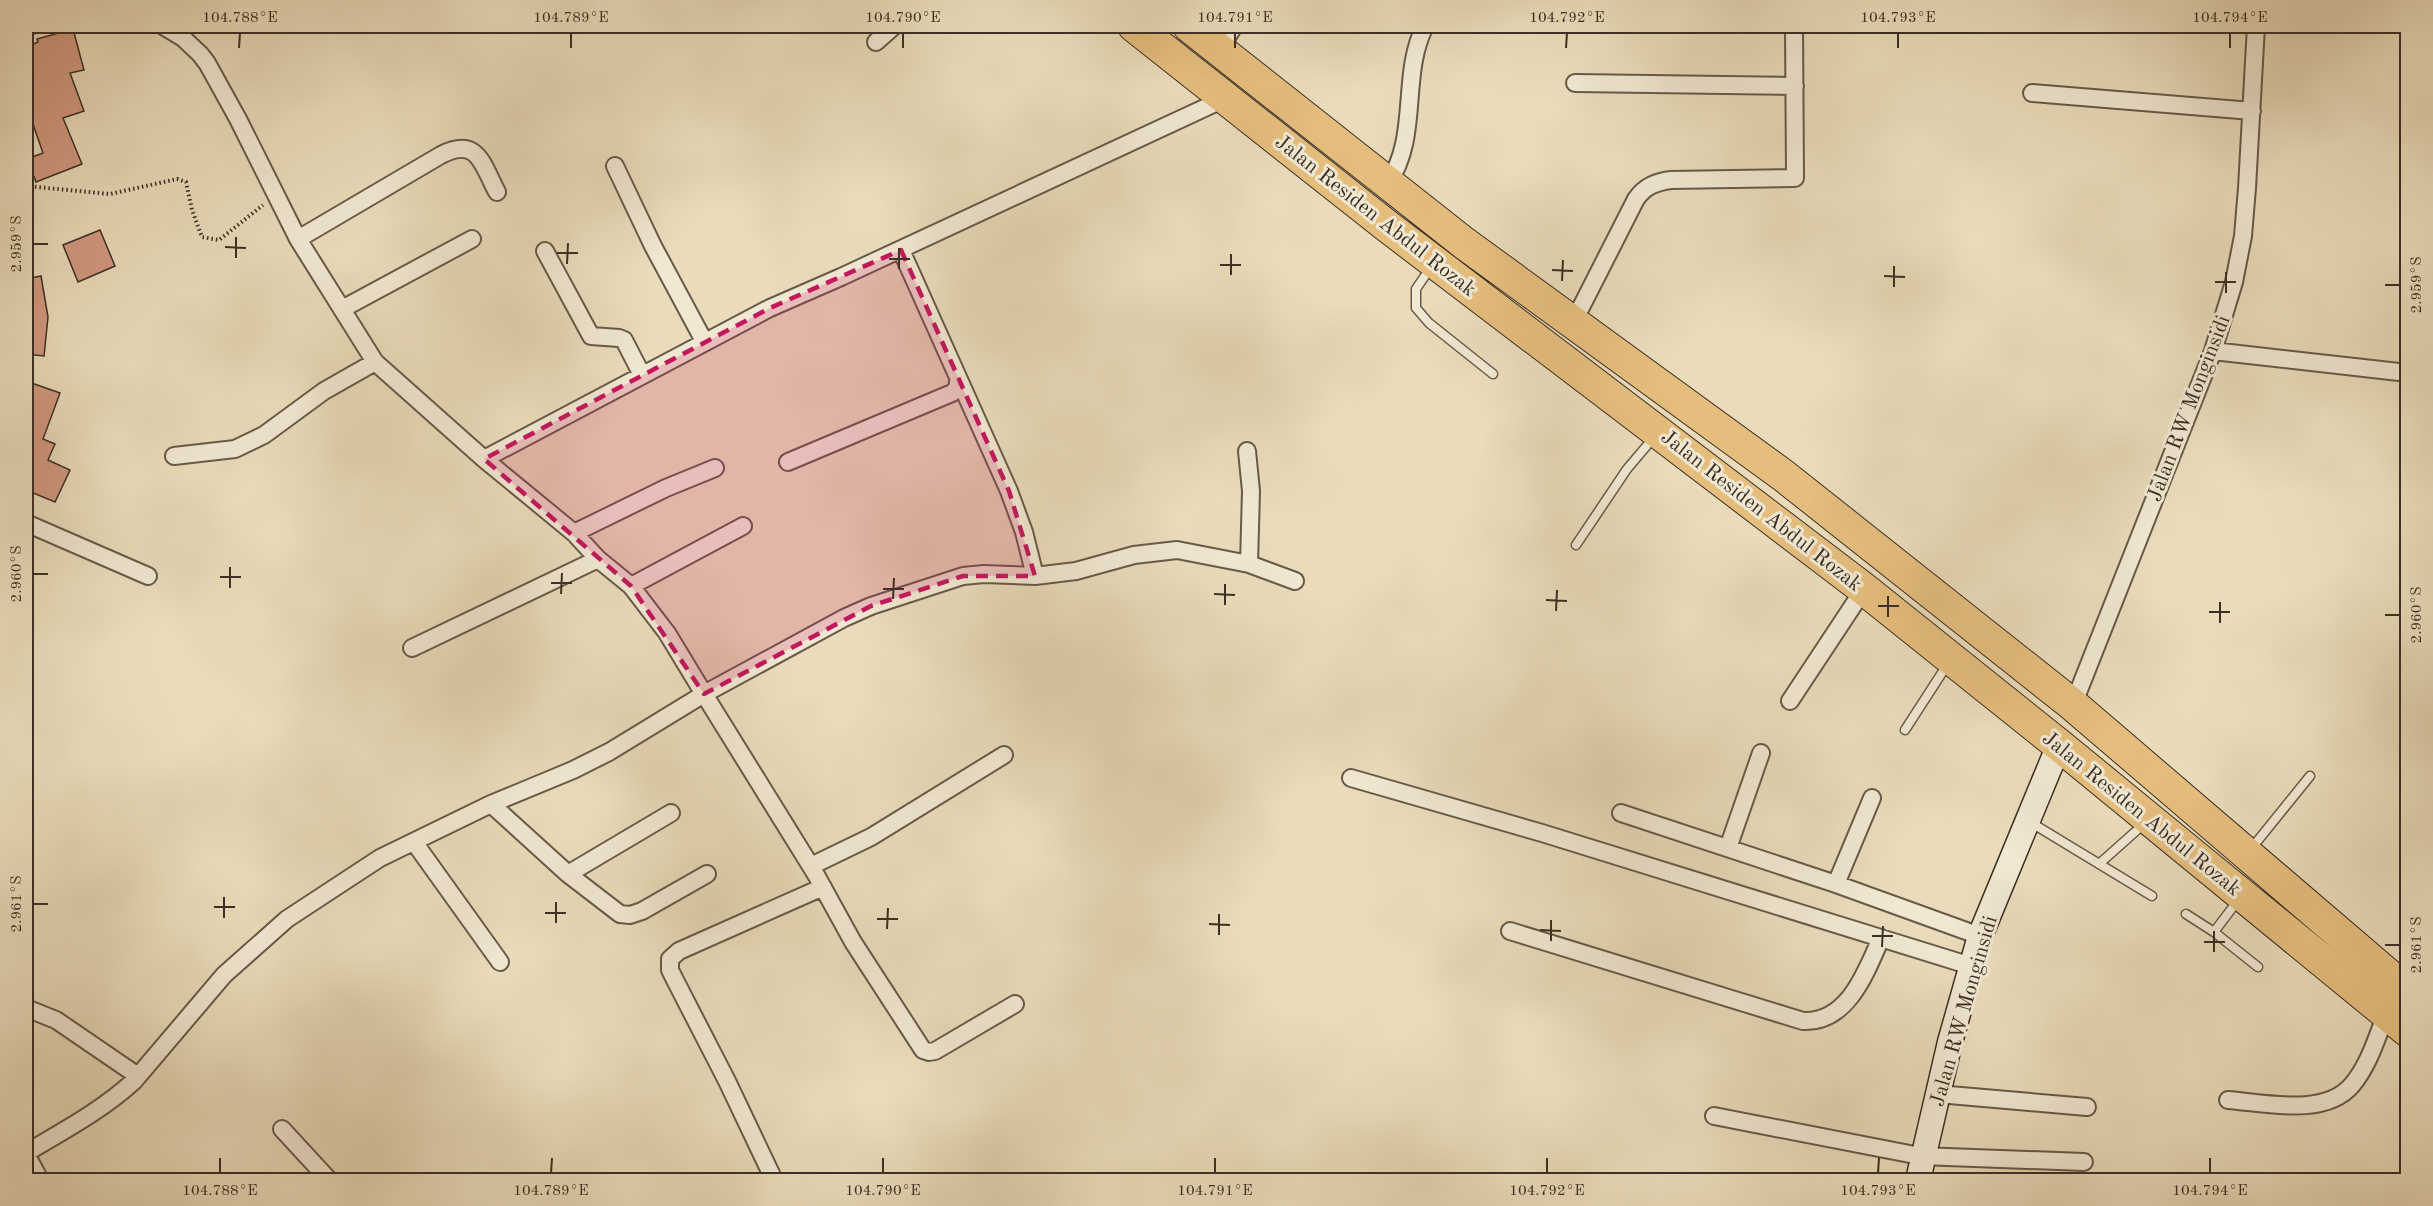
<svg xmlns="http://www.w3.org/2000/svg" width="2433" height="1206" font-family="'Old Standard TT',serif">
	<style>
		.building { fill: #d29980; stroke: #3b2f25; stroke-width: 1.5 }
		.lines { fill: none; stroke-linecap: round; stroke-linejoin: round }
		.lane-casing { stroke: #675a4a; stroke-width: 11 }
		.street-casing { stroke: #675a4a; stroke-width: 20 }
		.secondary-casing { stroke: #3b2f25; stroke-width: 27 }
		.highway-casing { stroke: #3b2f25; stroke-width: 34 }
		.path { stroke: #3b2f25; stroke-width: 4; stroke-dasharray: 1.5 3; stroke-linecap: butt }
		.lane { stroke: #f1e8d3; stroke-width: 8 }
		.street { stroke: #f1e8d3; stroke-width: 16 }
		.secondary { stroke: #f1e8d3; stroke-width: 24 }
		.highway { stroke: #e5be7e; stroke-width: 32 }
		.marked { fill: #c2185b; fill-opacity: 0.2; stroke: #c2185b; stroke-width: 4.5; stroke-dasharray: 12 8; stroke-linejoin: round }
		.ticks { fill: none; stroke: #3b2f25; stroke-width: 2 }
		.labels { text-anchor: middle; stroke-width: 6; stroke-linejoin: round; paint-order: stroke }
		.street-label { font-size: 21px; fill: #3b2f25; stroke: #f1e8d3 }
		.neatline { fill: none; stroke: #3b2f25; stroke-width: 2 }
		.ticks-label { font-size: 15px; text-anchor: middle; fill: #3b2f25 }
	</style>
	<rect width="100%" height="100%" fill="#eadcbb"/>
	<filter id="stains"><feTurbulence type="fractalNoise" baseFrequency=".00333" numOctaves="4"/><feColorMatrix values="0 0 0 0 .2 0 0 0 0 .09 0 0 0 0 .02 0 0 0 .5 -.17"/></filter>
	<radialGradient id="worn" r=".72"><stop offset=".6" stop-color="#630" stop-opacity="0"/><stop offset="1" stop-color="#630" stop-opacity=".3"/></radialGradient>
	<path class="building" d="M73 29 84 70 70 73 84 111 63 118 82 164 36 182 27 159 43 153 26 104V47L38 42 37 39Z
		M100 230 115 266 78 282 63 245Z
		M41 276 48 317 44 356 26 354V279Z
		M26 381 60 393 43 439 55 444 48 460 70 470 55 502 26 490Z"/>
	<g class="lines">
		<g class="lane-casing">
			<path id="lane" d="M1431 267 1416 289V308L1429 323 1493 374
				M1576 545 1627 469 1655 436
				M1905 730 1947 665
				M2030 822 2152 896
				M2251 849 2310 776
				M2099 864 2145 823
				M2186 914 2214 932 2239 899
				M2214 932 2258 967"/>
		</g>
		<g class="street-casing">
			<path id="street" d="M26 27 30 26
				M876 42 894 26
				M1220 49 1234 26
				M1575 83 1795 86
				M2032 93 2252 111
				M615 166 653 246 704 341
				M1388 183C1420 136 1400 75 1425 26
				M298 239 441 155C478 136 482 164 497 192
				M901 250 1009 491 1024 532 1035 576
				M545 251 591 336 619 338 624 340 642 375
				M342 309 472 239
				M1573 323 1636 199C1645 186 1656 182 1671 180L1795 178 1794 26
				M2213 351 2408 373
				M1247 451 1251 491 1249 564
				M174 456 235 449 264 435 324 391 375 362
				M484 459 770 308 841 277 1226 98
				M788 462 952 393 957 389 958 382
				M26 523 148 576
				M574 533 666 488 715 468
				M631 586 743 526
				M412 648 598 559
				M1790 701 1864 589
				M2073 705 2213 351 2234 282 2243 236 2247 188 2256 26
				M1351 778 1542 833 1971 966
				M491 804 568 874 620 914 630 915 642 911 707 874
				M1621 813 1836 884 1980 936
				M414 842 500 962
				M1728 848 1761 753
				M811 866 871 837 1004 755
				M568 874 671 813
				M1836 884 1872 798
				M1510 931 1803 1021C1848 1023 1866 972 1881 938
				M1015 1004 935 1051 929 1052 923 1050 853 942 815 873 704 694 844 618 871 606 963 576 984 574 1035 576 1076 571 1134 555 1177 550 1249 564 1295 581
				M26 1008 56 1020 138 1076
				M1938 1094 2087 1107
				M2228 1100C2266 1103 2325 1117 2352 1085 2369 1065 2377 1037 2386 1014
				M1714 1116 1920 1156 2084 1162
				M282 1129 329 1180
				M26 1153C63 1131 101 1111 134 1081L224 975 287 919 380 858 491 804 573 770 609 752 704 694 667 633 631 586 598 559 574 533 484 459 375 362 298 239 238 119 207 63 200 54 183 38 163 26
				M26 1154 40 1180
				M774 1180 727 1081 675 980 670 970V959L679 951 823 887"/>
		</g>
		<g class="secondary-casing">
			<path id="secondary" d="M1918 1180 1950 1042 1980 936 2059 745"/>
		</g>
		<g class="highway-casing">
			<path id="highway" d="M1134 26 1387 226 1864 589 2059 745 2408 1031
				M1189 26 1464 243 1784 476 2073 705 2408 992"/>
		</g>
		<path class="path" d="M26 186 110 194 177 179 186 182 192 210 202 237 219 240 263 205"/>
		<use href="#lane" class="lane"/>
		<use href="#street" class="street"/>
		<use href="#secondary" class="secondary"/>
		<use href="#highway" class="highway"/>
	</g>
	<path class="marked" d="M901 250 1009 491 1035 576H963L871 606 704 694 631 586 484 459 770 308Z"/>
	<path class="ticks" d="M239 48 240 33M571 48V33M903 48V33M1235 48V33M1566 48 1567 33M1898 48V33M2230 48V33M33 244H48M225 247 246 248M557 253H578M236 258V237M889 259H910M567 264 568 243M1220 265H1241M899 269V248M1552 270 1573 271M1231 275V254M1884 276 1905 277M1562 281 1563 260M2215 282H2236M2385 285H2400M1894 287V266M2226 293V272M33 574H48M220 577H241M551 583H572M230 588V567M883 589H904M561 594 562 573M1214 594 1235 595M893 599 894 578M1546 600 1567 601M1225 605V584M1878 606H1899M1556 611 1557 590M2209 612H2230M2385 615H2400M1888 617V596M2220 623V602M33 904H48M214 907H235M545 913H566M224 918V897M877 919H898M556 923V902M1209 924 1230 925M887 929 888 908M1540 930 1561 931M1219 935V914M1872 936H1893M1551 941V920M2204 942H2225M2385 945H2400M1882 947 1883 926M2214 952V931M220 1173V1158M551 1173 552 1158M883 1173V1158M1215 1173V1158M1547 1173V1158M1878 1173 1879 1158M2210 1173V1158"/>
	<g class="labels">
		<g class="street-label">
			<text transform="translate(1376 215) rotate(38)" y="7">Jalan Residen Abdul Rozak</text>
			<text transform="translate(2188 408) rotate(-69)" y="7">Jalan RW Monginsidi</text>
			<text transform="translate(1762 510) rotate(38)" y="7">Jalan Residen Abdul Rozak</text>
			<text transform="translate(2142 813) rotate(39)" y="7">Jalan Residen Abdul Rozak</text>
			<text transform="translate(1963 1011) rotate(-74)" y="7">Jalan RW Monginsidi</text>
		</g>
	</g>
	<rect width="2433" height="1206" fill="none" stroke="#eadcbb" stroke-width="66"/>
	<rect x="33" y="33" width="2367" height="1140" class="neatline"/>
	<g class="ticks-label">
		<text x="240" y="22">104.788°E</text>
		<text x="571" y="22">104.789°E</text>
		<text x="903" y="22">104.790°E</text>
		<text x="1235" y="22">104.791°E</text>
		<text x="1567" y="22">104.792°E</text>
		<text x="1898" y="22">104.793°E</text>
		<text x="2230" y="22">104.794°E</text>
		<text transform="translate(16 244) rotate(-90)" y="5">2.959°S</text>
		<text transform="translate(2416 285) rotate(-90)" y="5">2.959°S</text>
		<text transform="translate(16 574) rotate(-90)" y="5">2.960°S</text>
		<text transform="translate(2416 615) rotate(-90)" y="5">2.960°S</text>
		<text transform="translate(16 904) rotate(-90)" y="5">2.961°S</text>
		<text transform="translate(2416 945) rotate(-90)" y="5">2.961°S</text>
		<text x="220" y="1195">104.788°E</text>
		<text x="551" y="1195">104.789°E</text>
		<text x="883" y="1195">104.790°E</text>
		<text x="1215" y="1195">104.791°E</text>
		<text x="1547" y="1195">104.792°E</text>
		<text x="1878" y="1195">104.793°E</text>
		<text x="2210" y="1195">104.794°E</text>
	</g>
	<rect width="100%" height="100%" filter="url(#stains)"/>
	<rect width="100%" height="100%" fill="url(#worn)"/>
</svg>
